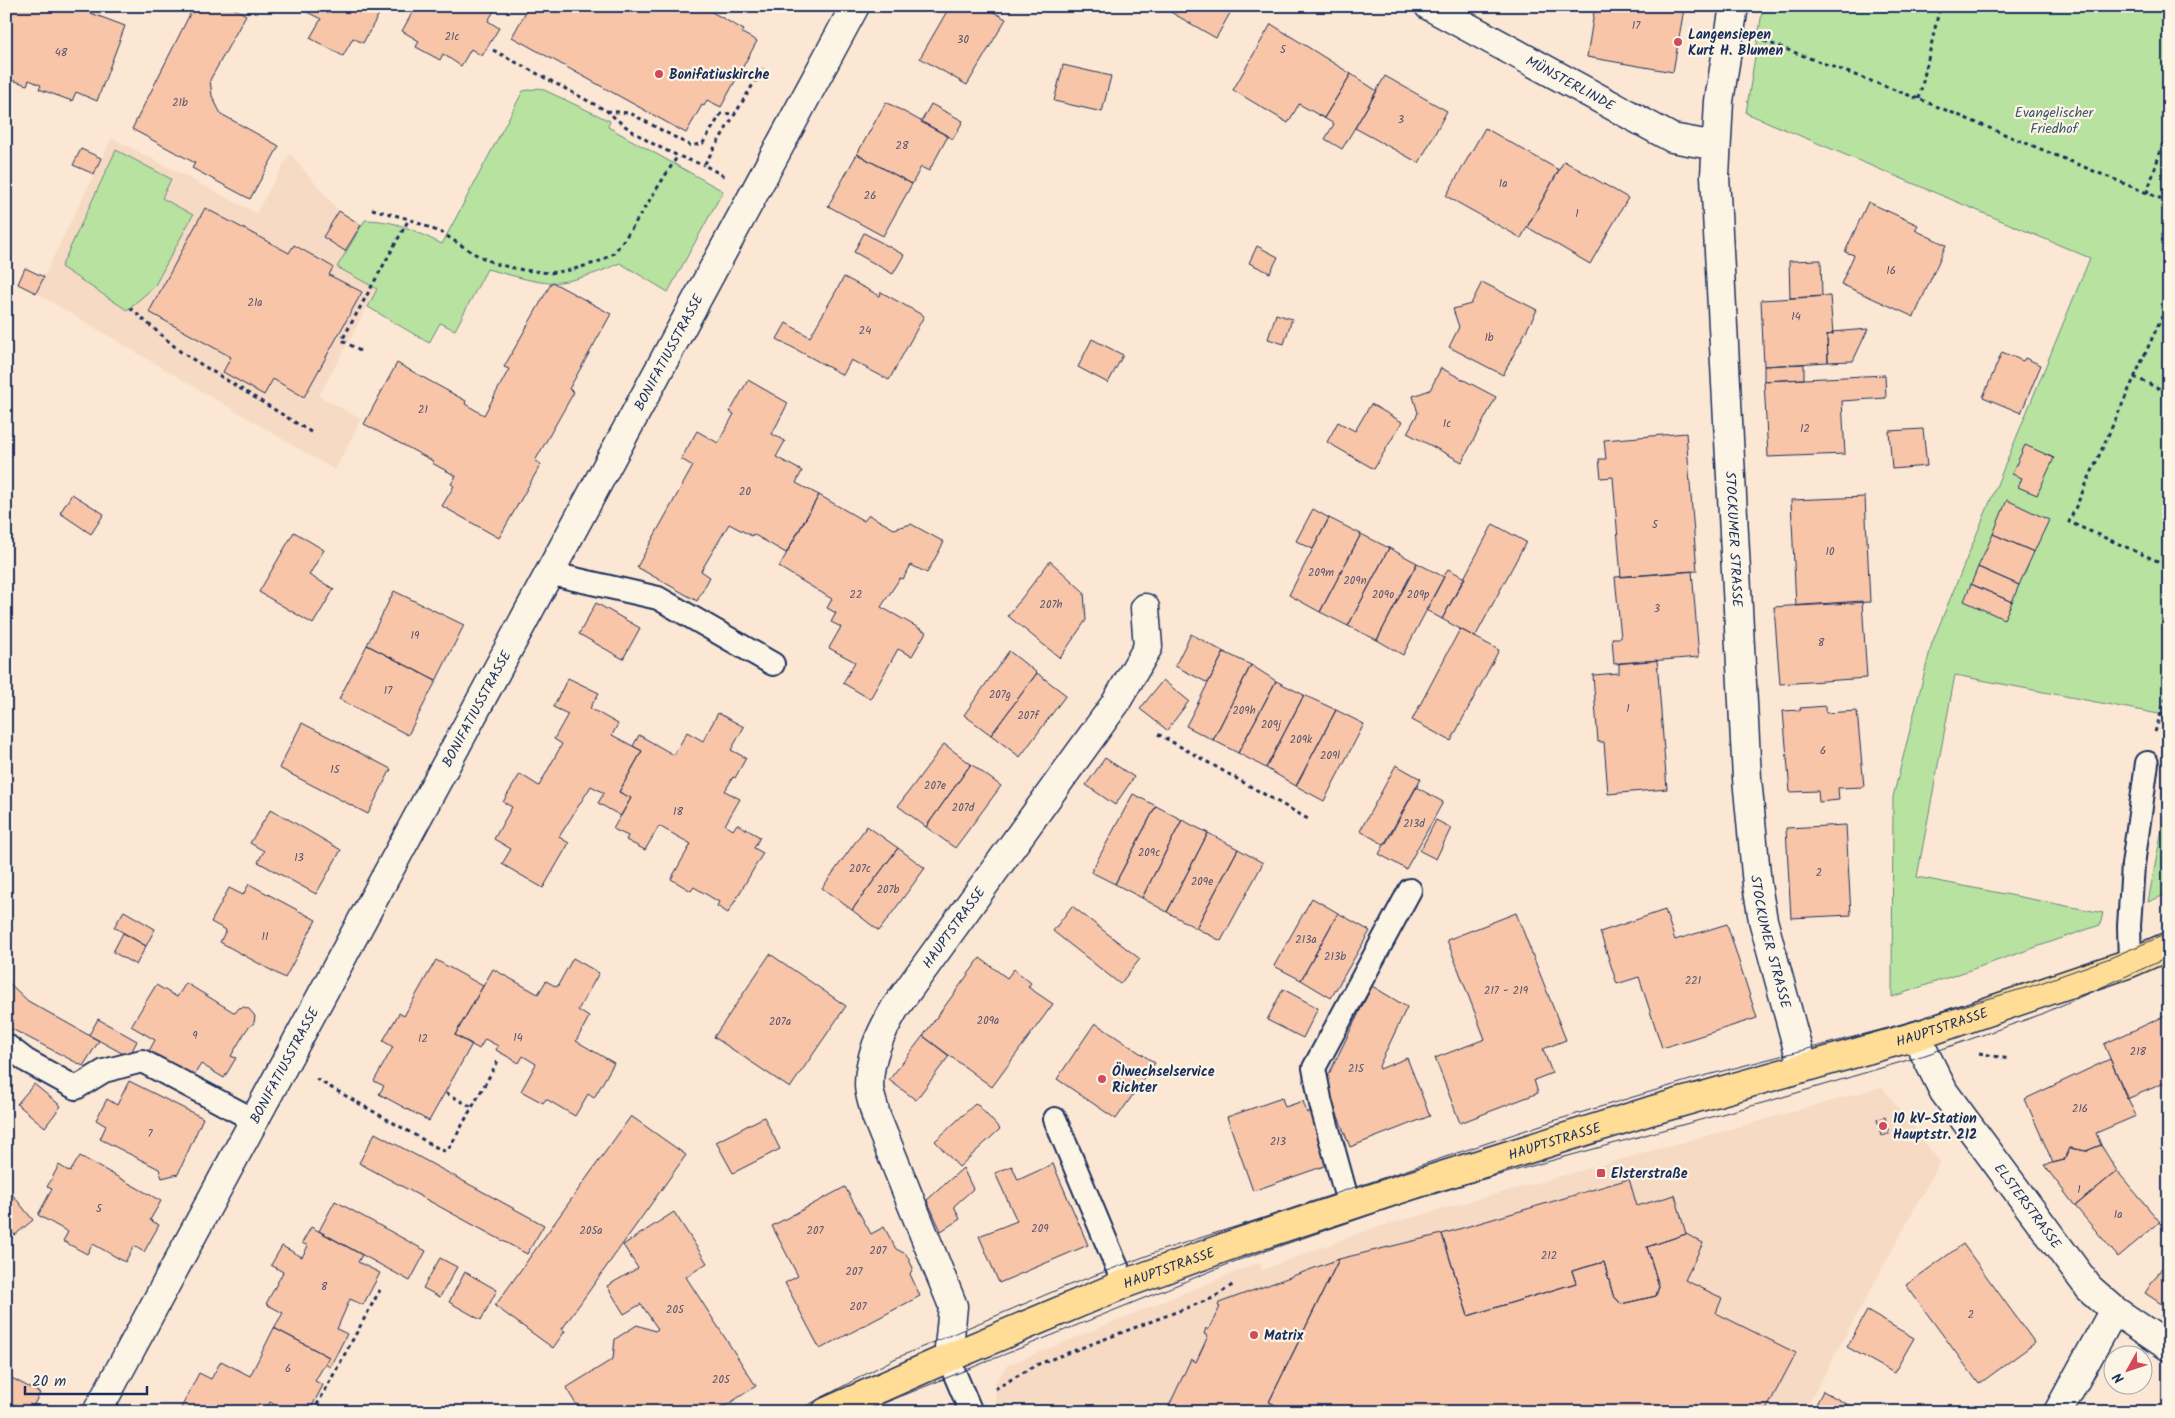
<svg xmlns="http://www.w3.org/2000/svg" width="2175" height="1418" font-family="Kalam,sans-serif">
	<style>
		.built { fill: #f6dac4 }
		.green { fill: #b7e2a0; stroke: #69887f }
		.building { fill: #f8c5a8; stroke: #1b2f5e }
		.lines { fill: none; stroke-linecap: round; stroke-linejoin: round }
		.service-casing { stroke: #1b2f5e; stroke-width: 26 }
		.minor-casing { stroke: #1b2f5e; stroke-width: 31 }
		.primary-casing { stroke: #1b2f5e; stroke-width: 31 }
		.path { stroke: #1b2f5e; stroke-width: 3; stroke-dasharray: 4 4; stroke-linecap: butt }
		.service { stroke: #fcf5e5; stroke-width: 22 }
		.minor { stroke: #fcf5e5; stroke-width: 28 }
		.primary { stroke: #ffdd96; stroke-width: 28 }
		.tram { stroke: #1b2f5e; stroke-width: 1 }
		.poi-dot { fill: #d1495b; stroke: #fcf5e5; stroke-width: 2 }
		.labels { text-anchor: middle; stroke-width: 4.5; stroke-linejoin: round; paint-order: stroke }
		.number-label { font-size: 11px; fill: #525470 }
		.poi-label { font-size: 14px; font-weight: bold; fill: #1b2f5e; stroke: #fcf5e5; text-anchor: start }
		.street-label { font-size: 14px; fill: #1b2f5e; stroke: #fcf5e5 }
		.park-label { font-size: 14px; fill: #3a536b; stroke: #fcf5e5 }
	</style>
	<rect width="100%" height="100%" fill="#fbe7d3"/>
	<filter id="ink" filterUnits="userSpaceOnUse"><feTurbulence type="fractalNoise" baseFrequency=".02" numOctaves="2"/><feDisplacementMap in="SourceGraphic" scale="10" xChannelSelector="R" yChannelSelector="G"/><feConvolveMatrix kernelMatrix="1 2 1 2 8 2 1 2 1" color-interpolation-filters="sRGB"/></filter>
	<g filter="url(#ink)">
		<path class="built" d="M112 138 256 213 290 154 339 211 361 225 337 267 377 289 319 396 361 419 335 470 36 293Z
			M1882 1087 1940 1162 1804 1412H1002L996 1403 995 1382 1008 1365 1260 1262 1262 1270 1371 1229Z"/>
		<path class="green" d="M1763 6H2169V716L1955 675 1917 877 2103 913 2100 925 1892 997 1893 797 1932 643 2090 258 1746 113Z
			M540 88 610 121 608 127 723 191 668 292 620 263C599 273 563 286 540 282 522 279 504 273 487 269L455 330 440 323 429 343 368 307 377 289 337 267 365 220C400 221 412 230 442 244L523 91Z
			M116 150 171 179 162 198 193 215 154 287 127 310 61 267Z
			M2169 792V893L2148 902Z"/>
		<path class="building" d="M6 6H72L125 26 97 101 76 92 72 101 39 89 41 85 29 80 27 85 6 78Z
			M194 6H230L246 15 210 80 212 96 221 114 279 146 250 199 192 168 195 163 132 129Z
			M308 6H365L379 14 363 43 353 38 343 56 310 38 321 19 305 11Z
			M416 6H497L488 21 499 28 482 56 471 49 461 66 443 54 440 60 416 47 419 41 402 31Z
			M529 6H701L744 30 742 33 757 41 721 107 707 100 704 106 702 105 686 133 512 37Z
			M950 6H983L1006 19 967 85 920 58Z
			M1160 6H1234L1216 38Z
			M1595 6H1666L1684 9 1673 72 1587 57Z
			M1271 24 1351 74 1324 118 1299 104 1288 123 1233 90Z
			M1063 65 1111 76 1102 112 1054 101Z
			M1351 74 1377 91 1342 149 1325 139 1334 124 1324 118Z
			M1385 76 1447 111 1419 163 1355 128Z
			M886 102 948 136 929 171 921 167 912 184 857 154Z
			M931 104 963 121 953 139 921 122Z
			M1485 128 1559 170 1521 238 1446 196Z
			M81 149 101 158 94 174 73 165Z
			M857 154 912 184 883 236 828 206Z
			M1564 161 1628 198 1590 264 1527 227Z
			M1868 202 1918 225 1915 230 1946 245 1914 317 1841 284 1854 255 1845 252Z
			M205 208 289 253 294 245 333 267 329 275 362 292 304 397 273 379 264 395 223 372 231 357 149 312Z
			M339 211 361 225 345 251 323 237Z
			M864 233 904 255 893 274 854 252Z
			M1257 246 1278 257 1270 273 1249 263Z
			M1821 260 1822 296 1790 298 1789 261Z
			M25 268 44 277 36 293 18 284Z
			M844 277 880 296 881 292 924 316 889 380 851 360 843 375 777 339 786 323 810 337Z
			M552 282 611 314 569 389 574 392 535 461 541 464 499 538 442 506 454 486 451 484 456 476 432 463 433 461 364 424 397 363 466 401 465 404 484 415 509 369 504 367Z
			M1482 282 1537 310 1503 375 1449 347 1459 327 1453 309 1471 304Z
			M1830 296 1833 334 1827 335 1828 362 1764 366 1761 300Z
			M1276 314 1292 319 1284 344 1268 339Z
			M1868 329 1853 361 1828 362 1827 335 1833 334 1832 332Z
			M1092 339 1123 355 1108 383 1078 367Z
			M2002 352 2023 361 2025 358 2041 365 2021 413 1983 397Z
			M1804 364V379L1764 381V366Z
			M1441 368 1496 397 1462 462 1407 433 1418 413 1413 396 1430 390Z
			M1885 375 1886 398 1842 401 1845 454 1768 457 1764 381Z
			M748 380 788 403 772 434 785 441 776 457 802 471 796 483 819 495 786 553 753 534 752 536 729 524 701 571 710 577 697 601 637 567 693 466 681 459 697 431 718 443 734 414 730 412Z
			M1371 404 1402 422 1374 469 1327 442 1338 422 1355 431Z
			M1923 429 1927 466 1892 469 1889 431Z
			M1686 433 1697 571 1621 577 1613 477 1601 478 1599 459H1606L1604 440Z
			M2025 445 2054 458 2037 495 2018 487 2022 478 2012 474Z
			M72 494 104 514 91 534 60 513Z
			M819 495 864 521 869 515 894 529 911 524 944 542 927 573 911 565 903 579 900 578 881 607 926 632 912 656 898 649 870 699 843 683 855 662 829 648 841 627 831 622 836 613 827 608 832 599 779 567Z
			M1865 497 1870 602 1796 606 1791 500Z
			M2007 500 2049 520 2034 552 1993 534Z
			M1313 509 1329 518 1313 549 1296 541Z
			M1329 518 1361 534 1320 612 1289 595Z
			M1493 524 1526 542 1475 637 1442 619Z
			M294 532 324 550 309 575 334 589 313 624 259 592Z
			M1361 534 1389 548 1348 626 1320 612Z
			M1993 534 2034 552 2019 585 1978 567Z
			M1389 548 1417 563 1377 640 1348 626Z
			M1050 561 1084 592 1086 620 1060 658 1008 616Z
			M1417 563 1444 577 1403 655 1377 640Z
			M1978 567 2019 585 2012 602 1971 584Z
			M1448 569 1465 578 1442 619 1426 610Z
			M1692 571 1699 657 1614 664 1612 638H1621L1615 577Z
			M1971 584 2012 602 2004 619 1964 601Z
			M394 591 464 625 436 681 367 645Z
			M1862 601 1867 678 1780 684 1774 607Z
			M596 603 640 628 623 659 579 634Z
			M1460 629 1499 650 1451 741 1412 720Z
			M1191 634 1224 652 1208 683 1175 666Z
			M367 645 436 681 408 735 339 699Z
			M1009 651 1037 673 991 735 964 715Z
			M1224 652 1251 665 1213 740 1186 726Z
			M1657 660 1667 789 1608 794 1604 742H1598L1593 675 1619 673V663Z
			M1251 665 1276 681 1238 753 1213 740Z
			M1037 673 1066 695 1020 757 991 735Z
			M568 678 599 693 590 708 618 724 612 735 642 751 619 792 631 798 621 816 598 803 604 793 591 786 559 837 569 843 543 888 502 864 511 849 494 839 512 807 503 802 520 774 539 786 562 744 554 739 568 714 553 707Z
			M1163 680 1189 701 1167 730 1140 709Z
			M1276 681 1304 695 1266 768 1238 753Z
			M1304 695 1336 710 1296 786 1266 768Z
			M1826 706V713L1857 711 1864 787 1838 788 1839 800 1819 802 1818 791 1790 792 1783 711 1801 710 1800 708Z
			M1336 710 1364 724 1324 801 1296 786Z
			M718 713 744 727 731 750 746 758 735 778 733 777 725 791 740 799 725 825 733 830 737 824 760 837 754 848 763 853 728 913 717 906 719 902 694 887 691 891 671 879 691 844 659 826 645 850 626 840 628 836 613 829 631 798 619 792 642 751 633 746 639 735 674 755 687 732 703 741Z
			M302 723 391 769 368 814 279 768Z
			M944 744 971 764 926 827 898 806Z
			M1105 758 1134 777 1115 805 1086 785Z
			M971 764 1001 786 955 848 926 827Z
			M1396 765 1421 779 1385 845 1360 831Z
			M1416 787 1443 802 1406 869 1379 854Z
			M1133 794 1156 806 1115 884 1091 872Z
			M1156 806 1182 820 1142 898 1115 884Z
			M271 809 341 850 316 894 258 862 264 851 250 843Z
			M1182 820 1208 833 1167 912 1142 898Z
			M1436 820 1451 828 1436 859 1420 851Z
			M1846 825 1851 915 1791 918 1786 828Z
			M867 826 898 848 852 910 822 888Z
			M1208 833 1238 849 1196 928 1167 912Z
			M898 848 925 868 879 931 852 910Z
			M1238 849 1263 863 1221 941 1196 928Z
			M249 884 316 920 285 978 220 942 226 930 211 922 229 888 243 895Z
			M1312 898 1338 913 1301 980 1274 966Z
			M1072 906 1140 959 1120 984 1053 931Z
			M1665 910 1675 940 1727 924 1757 1018 1662 1048 1639 977 1617 984 1600 932Z
			M124 911 155 929 146 946 114 927Z
			M1338 913 1370 931 1331 998 1301 980Z
			M1516 913 1566 1040 1543 1049 1552 1073 1534 1080 1538 1093 1460 1123 1435 1058 1485 1039 1447 940Z
			M123 933 146 946 136 965 113 952Z
			M770 954 846 1006 790 1088 714 1037Z
			M573 958 599 973 578 1010 589 1017 576 1041 614 1063 594 1098 588 1094 575 1116 546 1099 543 1103 521 1091 536 1064 523 1056 519 1063 496 1050 498 1046 485 1039 479 1049 455 1035 493 969 538 994 546 981 557 987Z
			M980 958 1007 978 1014 969 1031 983 1028 987 1053 1004 992 1087 923 1036Z
			M436 960 483 986 455 1035 472 1044 429 1121 379 1094 384 1086 374 1081 393 1047 383 1041 399 1013 404 1016Z
			M6 980 28 1001 99 1041 83 1066 6 1026Z
			M186 983 235 1013 239 1008 244 1007 249 1009 255 1016 254 1023 247 1029 231 1056 236 1058 224 1078 201 1064 191 1080 148 1053 155 1040 131 1026 156 985 177 997Z
			M1372 986 1407 1007 1379 1066 1380 1069 1407 1058 1430 1116 1350 1147 1329 1093 1327 1078Z
			M1283 989 1318 1008 1303 1038 1267 1020Z
			M2169 1014V1081L2127 1099 2104 1044Z
			M98 1019 137 1041 129 1057 89 1035Z
			M1095 1023 1155 1063 1116 1119 1057 1079Z
			M923 1036 949 1056 916 1100 889 1080Z
			M2110 1059 2136 1116 2096 1133 2101 1145 2086 1151 2069 1148 2064 1160 2053 1163 2025 1099Z
			M129 1081 203 1118 178 1174 162 1178 159 1169 100 1139 106 1126 96 1120 107 1099 117 1105Z
			M34 1084 61 1106 45 1127 17 1104Z
			M1282 1098 1285 1107 1303 1101 1307 1113 1311 1111 1330 1164 1253 1191 1227 1117Z
			M976 1103 1000 1129 959 1167 935 1141Z
			M631 1116 686 1155 562 1329 565 1331 553 1348 495 1306Z
			M764 1117 780 1149 733 1173 716 1142Z
			M1885 1117 1889 1134 1881 1136 1877 1119Z
			M375 1133 544 1225 527 1254 359 1163Z
			M2101 1145 2117 1171 2075 1206 2044 1165 2064 1160 2069 1148 2086 1151Z
			M80 1156 161 1201 150 1220 159 1225 144 1252 134 1246 125 1262 93 1244 87 1254 63 1241 68 1232 38 1215 52 1189 47 1187 59 1165 70 1172Z
			M1053 1164 1088 1245 999 1283 979 1236 1017 1221 995 1173 1012 1166 1018 1180Z
			M963 1168 973 1189 954 1206 960 1219 941 1231 927 1200Z
			M2117 1171 2160 1222 2118 1257 2075 1206Z
			M1629 1179 1637 1206 1675 1195 1686 1234 1647 1247 1659 1286 1656 1296 1621 1304 1613 1295 1604 1262 1572 1271 1576 1283 1468 1316 1442 1234Z
			M845 1187 871 1234 884 1227 896 1249 906 1254 913 1268 910 1274 920 1296 820 1349 785 1283 798 1276 772 1226Z
			M8 1189 33 1220 15 1235 6 1225V1191Z
			M335 1201 426 1251 410 1281 319 1231Z
			M674 1212 707 1263 686 1277 756 1386 716 1412H581L566 1388 613 1359 615 1339 637 1325 655 1331 658 1329 641 1304 624 1314 607 1286 638 1268 623 1245Z
			M311 1227 362 1255 358 1262 380 1273 363 1305 350 1299 337 1329 347 1334 330 1367 325 1364 329 1357 274 1328 283 1313 266 1304 283 1272 271 1265 282 1246 302 1257 308 1246 302 1243Z
			M1442 1234 1468 1316 1576 1283 1572 1271 1604 1262 1613 1295 1621 1304 1656 1296 1659 1286 1647 1247 1686 1234 1703 1243 1685 1280 1722 1298 1716 1313 1796 1353 1765 1412H1290L1269 1402 1339 1259Z
			M1963 1244 2035 1343 1979 1384 1906 1285Z
			M2169 1257V1309L2145 1293Z
			M440 1258 457 1267 440 1297 423 1288Z
			M1339 1259 1269 1402 1290 1412H1160L1168 1408 1191 1359 1196 1362 1208 1336 1204 1334 1206 1328 1208 1330 1220 1307 1218 1306 1219 1303Z
			M465 1272 497 1290 481 1320 449 1302Z
			M1867 1311 1914 1338 1894 1373 1847 1347Z
			M274 1328 329 1357 315 1381 323 1385 309 1412H287L270 1402 265 1412H179L199 1373 211 1379 221 1361 250 1376Z
			M6 1375 40 1393 30 1412 6 1401Z
			M1823 1391 1861 1412H1812Z"/>
		<g class="lines">
			<g class="service-casing">
				<path id="service" d="M548 573 658 598 773 664
					M2130 963 2129 926 2133 865 2147 763
					M6 1045 27 1061 76 1088 104 1071 142 1061 254 1120
					M1055 1119 1124 1284
					M1349 1206 1321 1104 1314 1068 1410 890
					M948 1358 971 1412"/>
			</g>
			<g class="minor-casing">
				<g id="minor">
					<path id="s1" d="M1429 6 1672 138 1716 146"/>
					<path id="s2" d="M1734 6 1719 101 1715 176 1747 778 1757 885 1763 920 1803 1068"/>
					<path id="s3" d="M1916 1036 1944 1092 2089 1288 2114 1310 2169 1347"/>
					<path id="s4" d="M948 1358 953 1306 876 1116C874 1106 869 1095 869 1085 869 1057 881 1032 895 1008L1115 704 1148 647 1145 608"/>
					<path id="s5" d="M97 1412 855 6"/>
					<path d="M2058 1412 2114 1310"/>
				</g>
			</g>
			<g class="primary-casing">
				<g id="primary">
					<path id="s6" d="M826 1412 948 1358 1124 1284 1237 1243 1400 1189 1650 1111 1916 1036 2130 963 2169 946"/>
				</g>
			</g>
			<path class="path" d="M1764 41 1919 99 2169 202
				M493 50 607 111C634 136 668 154 704 165
				M1919 99 1940 6
				M607 111 630 113 691 146 703 143 721 114 736 113
				M724 176 704 165 763 68
				M2147 193 2169 124
				M372 209 409 219 442 233 475 254 496 264 523 270 550 273 571 270 598 262 614 253 630 231 677 157
				M2169 301 2069 522 2169 566
				M130 308 181 352 314 434
				M360 351 342 340 409 219
				M2134 377 2169 393
				M2155 732 2169 688
				M1158 734 1308 819
				M1979 1053 2009 1059
				M316 1079 443 1151 450 1147 499 1059
				M446 1093 472 1107
				M995 1389 1036 1365 1213 1298 1234 1284
				M313 1412 380 1290"/>
			<use href="#service" class="service"/>
			<use href="#minor" class="minor"/>
			<use href="#primary" class="primary"/>
			<path class="tram" d="M795 1412 894 1359 1064 1287 1162 1250 1257 1220 1553 1121 1700 1077 1884 1029 2032 986 2110 958 2169 933
				M862 1412 1236 1261 1440 1191 1766 1102 1925 1055 2042 1014 2169 957"/>
		</g>
	</g>
	<g class="poi-dot">
		<circle cx="1678" cy="42" r="5"/>
		<circle cx="659" cy="74" r="5"/>
		<circle cx="1102" cy="1079" r="5"/>
		<circle cx="1883" cy="1126" r="5"/>
		<rect x="1596" y="1168" width="10" height="10" rx="2.5"/>
		<circle cx="1254" cy="1335" r="5"/>
	</g>
	<g class="labels">
		<g class="number-label">
			<text x="1636" y="29">17</text>
			<text x="452" y="40">21c</text>
			<text x="963" y="43">30</text>
			<text x="1283" y="53">5</text>
			<text x="61" y="56">48</text>
			<text x="180" y="106">21b</text>
			<text x="1401" y="123">3</text>
			<text x="902" y="149">28</text>
			<text x="1503" y="187">1a</text>
			<text x="870" y="199">26</text>
			<text x="1577" y="217">1</text>
			<text x="1891" y="274">16</text>
			<text x="255" y="306">21a</text>
			<text x="1796" y="320">14</text>
			<text x="865" y="334">24</text>
			<text x="1489" y="341">1b</text>
			<text x="423" y="413">21</text>
			<text x="1447" y="427">1c</text>
			<text x="1805" y="432">12</text>
			<text x="745" y="495">20</text>
			<text x="1655" y="528">5</text>
			<text x="1830" y="555">10</text>
			<text x="1321" y="576">209m</text>
			<text x="1355" y="584">209n</text>
			<text x="856" y="598">22</text>
			<text x="1383" y="598">209o</text>
			<text x="1418" y="598">209p</text>
			<text x="1051" y="608">207h</text>
			<text x="1657" y="612">3</text>
			<text x="415" y="639">19</text>
			<text x="1821" y="646">8</text>
			<text x="388" y="694">17</text>
			<text x="1000" y="698">207g</text>
			<text x="1628" y="712">1</text>
			<text x="1244" y="714">209h</text>
			<text x="1028" y="719">207f</text>
			<text x="1271" y="728">209j</text>
			<text x="1301" y="743">209k</text>
			<text x="1823" y="754">6</text>
			<text x="1330" y="759">209l</text>
			<text x="335" y="773">15</text>
			<text x="935" y="789">207e</text>
			<text x="963" y="811">207d</text>
			<text x="678" y="815">18</text>
			<text x="1414" y="827">213d</text>
			<text x="1149" y="856">209c</text>
			<text x="299" y="861">13</text>
			<text x="860" y="872">207c</text>
			<text x="1819" y="876">2</text>
			<text x="1202" y="885">209e</text>
			<text x="888" y="893">207b</text>
			<text x="265" y="940">11</text>
			<text x="1306" y="943">213a</text>
			<text x="1335" y="960">213b</text>
			<text x="1693" y="984">221</text>
			<text x="1506" y="994">217 - 219</text>
			<text x="988" y="1024">209a</text>
			<text x="780" y="1025">207a</text>
			<text x="195" y="1039">9</text>
			<text x="518" y="1041">14</text>
			<text x="423" y="1042">12</text>
			<text x="2138" y="1055">218</text>
			<text x="1356" y="1072">215</text>
			<text x="2080" y="1112">216</text>
			<text x="150" y="1137">7</text>
			<text x="1278" y="1145">213</text>
			<text x="2079" y="1193">1</text>
			<text x="99" y="1212">5</text>
			<text x="2118" y="1218">1a</text>
			<text x="1040" y="1232">209</text>
			<text x="591" y="1234">205a</text>
			<text x="815" y="1234">207</text>
			<text x="878" y="1254">207</text>
			<text x="1549" y="1259">212</text>
			<text x="854" y="1275">207</text>
			<text x="324" y="1290">8</text>
			<text x="858" y="1310">207</text>
			<text x="675" y="1313">205</text>
			<text x="1971" y="1318">2</text>
			<text x="288" y="1372">6</text>
			<text x="721" y="1383">205</text>
		</g>
		<g class="poi-label">
			<text x="1688" y="39">Langensiepen<tspan x="1688" dy="16">Kurt H. Blumen</tspan></text>
			<text x="669" y="79">Bonifatiuskirche</text>
			<text x="1112" y="1076">Ölwechselservice<tspan x="1112" dy="16">Richter</tspan></text>
			<text x="1893" y="1123">10 kV-Station<tspan x="1893" dy="16">Hauptstr. 212</tspan></text>
			<text x="1611" y="1178">Elsterstraße</text>
			<text x="1264" y="1340">Matrix</text>
		</g>
		<g class="street-label">
			<text dy="5" stroke="none"><textPath href="#s1" startOffset="161">MÜNSTERLINDE</textPath></text>
			<text dy="5" stroke="none"><textPath href="#s5" startOffset="1204">BONIFATIUSSTRASSE</textPath></text>
			<text dy="5" stroke="none"><textPath href="#s2" startOffset="535">STOCKUMER STRASSE</textPath></text>
			<text dy="5" stroke="none"><textPath href="#s5" startOffset="799">BONIFATIUSSTRASSE</textPath></text>
			<text dy="5" stroke="none"><textPath href="#s4" startOffset="471">HAUPTSTRASSE</textPath></text>
			<text dy="5" stroke="none"><textPath href="#s2" startOffset="940">STOCKUMER STRASSE</textPath></text>
			<text dy="5" stroke="none"><textPath href="#s6" startOffset="1182">HAUPTSTRASSE</textPath></text>
			<text dy="5" stroke="none"><textPath href="#s5" startOffset="394">BONIFATIUSSTRASSE</textPath></text>
			<text dy="5" stroke="none"><textPath href="#s6" startOffset="778">HAUPTSTRASSE</textPath></text>
			<text dy="5" stroke="none"><textPath href="#s3" startOffset="204">ELSTERSTRASSE</textPath></text>
			<text dy="5" stroke="none"><textPath href="#s6" startOffset="372">HAUPTSTRASSE</textPath></text>
		</g>
		<g class="park-label">
			<text x="2054" y="117">Evangelischer<tspan x="2054" dy="16">Friedhof</tspan></text>
		</g>
	</g>
	<rect width="2175" height="1418" fill="none" stroke="#fcf5e5" stroke-width="25"/>
	<rect x="12" y="12" width="2150" height="1393" fill="none" stroke="#1b2f5e" stroke-width="2" filter="url(#ink)"/>
	<g transform="translate(2128 1370) rotate(230)"><circle r="24" fill="#fcf5e5" stroke="#a2a6af"/>
	<path d="M0-4L9 19L0 12L-9 19Z" fill="#d1495b"/>
	<text y="-8" font-size="14" font-weight="bold" text-anchor="middle" fill="#1b2f5e">N</text>
	</g>
	<path d="M25 1386v8h122v-8" fill="none" stroke="#1b2f5e" stroke-width="2.5"/>
	<text x="32" y="1386" font-size="15" fill="#1b2f5e" stroke="#fcf5e5" stroke-width="4" paint-order="stroke">20 m</text>
</svg>
